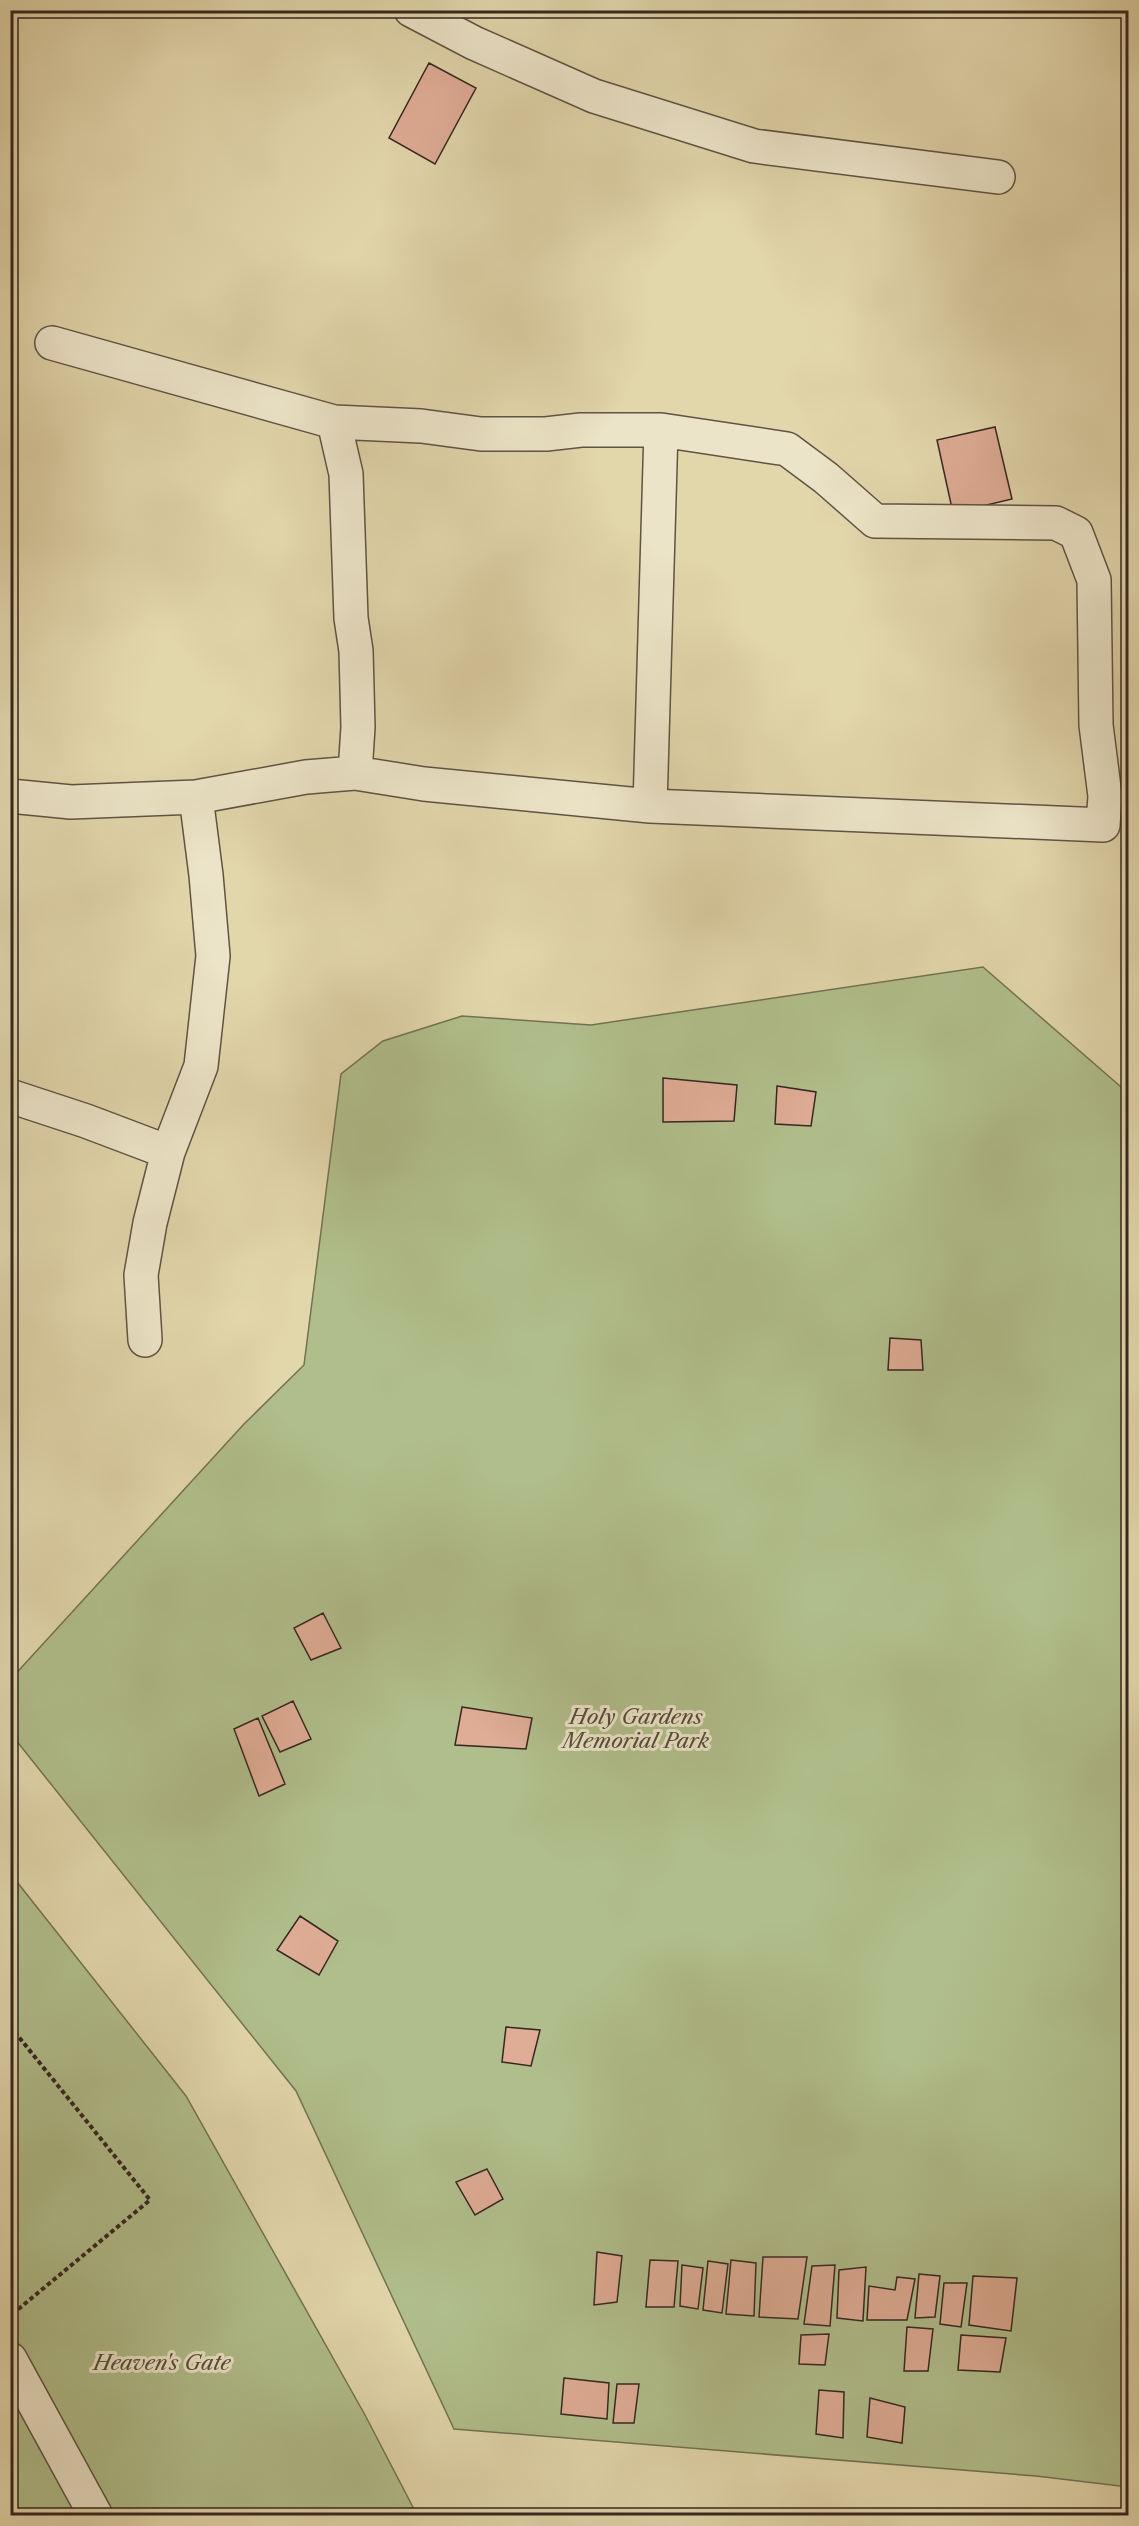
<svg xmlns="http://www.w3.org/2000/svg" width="1139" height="2526" font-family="'Libre Caslon Text',serif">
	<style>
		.green { fill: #b0be8b; stroke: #727256; stroke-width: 1.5 }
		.building { fill: #dfac95; stroke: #352721; stroke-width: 1.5 }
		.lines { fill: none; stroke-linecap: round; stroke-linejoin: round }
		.minor-casing { stroke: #605344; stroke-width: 36 }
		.path { stroke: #352721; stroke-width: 4; stroke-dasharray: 4.5 3; stroke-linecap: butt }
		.minor { stroke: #ece4c8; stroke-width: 33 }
		.labels { text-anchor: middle; stroke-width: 6; stroke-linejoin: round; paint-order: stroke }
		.park-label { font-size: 21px; font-style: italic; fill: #544d3c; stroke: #ece4c8 }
	</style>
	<rect width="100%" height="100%" fill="#e2d6ab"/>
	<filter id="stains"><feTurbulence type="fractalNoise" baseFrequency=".00333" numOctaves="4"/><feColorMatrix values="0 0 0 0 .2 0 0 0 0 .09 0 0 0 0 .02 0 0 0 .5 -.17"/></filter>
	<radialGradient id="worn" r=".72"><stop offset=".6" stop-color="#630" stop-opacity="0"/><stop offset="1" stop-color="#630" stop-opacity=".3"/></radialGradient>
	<path class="green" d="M983 967 1128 1093V2487L1036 2476 454 2429 296 2091 11 1734 10 1680 244 1424 304 1365 341 1074 383 1041 462 1016 591 1025Z
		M10 1873 186 2096 365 2415 417 2515H11Z"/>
	<path class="building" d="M429 63 476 88 435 164 389 138Z
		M995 427 1012 499 953 513 937 440Z
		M663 1078 737 1085 734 1121 663 1122Z
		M777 1086 816 1092 811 1126 775 1124Z
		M890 1338 921 1340 923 1370H888Z
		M323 1613 341 1648 311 1660 294 1628Z
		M293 1701 311 1739 280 1752 262 1716Z
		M462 1707 532 1718 526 1749 455 1745Z
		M258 1718 285 1784 259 1796 234 1729Z
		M300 1916 338 1941 319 1975 277 1950Z
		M506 2027 540 2030 531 2066 502 2062Z
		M487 2169 503 2199 475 2215 456 2182Z
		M597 2252 622 2256 617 2302 594 2305Z
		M763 2257H807L798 2319 759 2317Z
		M650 2260 678 2261 674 2307H646Z
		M731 2260 756 2263 754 2316 726 2314Z
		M708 2261 728 2264 722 2313 703 2310Z
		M682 2265 703 2268 698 2309 680 2306Z
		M835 2265 830 2326 804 2324 812 2266Z
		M866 2267 863 2321 837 2318 839 2270Z
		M919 2274 940 2276 935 2317 915 2318Z
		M973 2276 1017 2278 1011 2331 969 2325Z
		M897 2277 915 2279 907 2320H867L869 2286 895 2290Z
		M944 2283H967L961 2327 940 2324Z
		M907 2327 933 2329 928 2371H904Z
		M829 2334 825 2365 799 2364 801 2335Z
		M961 2335 1006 2338 1000 2372 958 2370Z
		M564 2378 609 2383 607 2419 561 2414Z
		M617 2384H639L634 2423H613Z
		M819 2390 844 2392 843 2438 816 2434Z
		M870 2398 905 2407 902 2443 867 2437Z"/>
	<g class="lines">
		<g class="minor-casing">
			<path id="minor" d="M411 10 474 43 594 96 754 146 998 177
				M334 422 346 474 351 618 356 651 358 727 355 773
				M10 796 71 802 196 797 306 777 355 773 424 784 650 806 1103 825 1105 796 1096 725 1094 580 1076 533 1056 523 875 521 826 478 787 449 661 430H581L546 434H481L421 426 334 422 52 343
				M650 806 661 430
				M10 1096 86 1121 168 1152 201 1066 213 956 206 875 196 797
				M145 1340 141 1275 150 1223 168 1152
				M10 2359 96 2516"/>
		</g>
		<path class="path" d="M10 2026 150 2200 10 2316"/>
		<use href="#minor" class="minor"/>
	</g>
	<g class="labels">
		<g class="park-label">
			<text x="636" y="1724">Holy Gardens<tspan x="636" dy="24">Memorial Park</tspan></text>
			<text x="162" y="2370">Heaven's Gate</text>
		</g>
	</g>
	<rect width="1139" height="2526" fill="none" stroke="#e2d6ab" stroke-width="36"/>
	<rect x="12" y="12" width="1115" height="2502" fill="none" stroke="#352721" stroke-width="3"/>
	<rect x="18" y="18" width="1103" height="2490" fill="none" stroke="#352721" stroke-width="1.5"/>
	<rect width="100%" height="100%" filter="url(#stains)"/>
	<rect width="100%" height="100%" fill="url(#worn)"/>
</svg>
